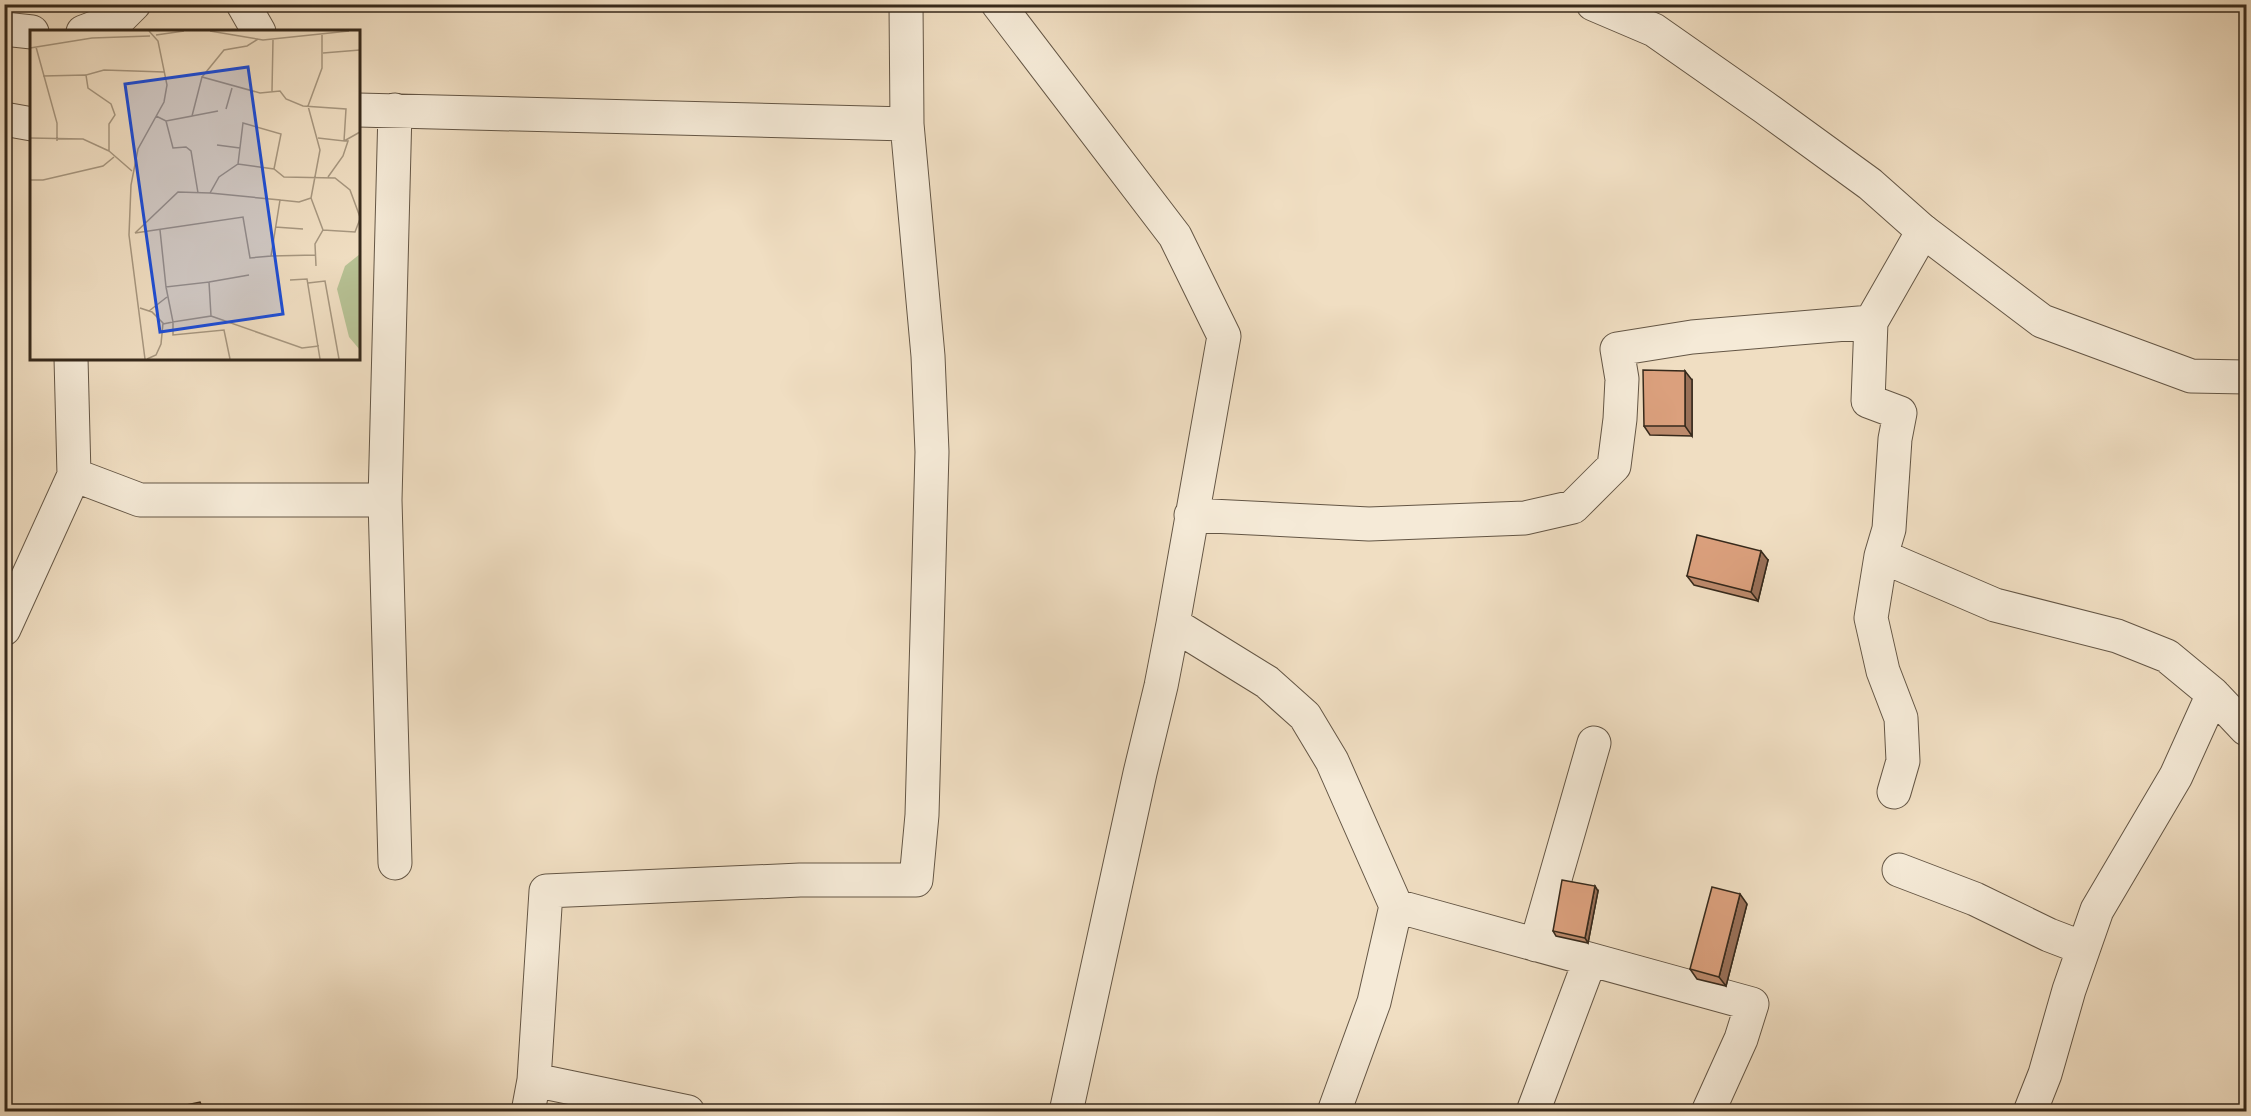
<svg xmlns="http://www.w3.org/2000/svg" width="2251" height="1116" font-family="'Libre Bodoni',serif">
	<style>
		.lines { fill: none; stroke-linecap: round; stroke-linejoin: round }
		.minor-casing { stroke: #645645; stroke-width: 35 }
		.tertiary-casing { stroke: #645645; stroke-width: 35 }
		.minor { stroke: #f5ead7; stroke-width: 33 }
		.tertiary { stroke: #f5ead7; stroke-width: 33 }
		.wall { fill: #bc8a6c; stroke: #36291b; stroke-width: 1.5 }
		.shaded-wall { fill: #997058; stroke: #36291b; stroke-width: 1.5 }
		.building { fill: #dba07d; stroke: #36291b; stroke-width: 1.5 }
		.inset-road { fill: none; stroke: #a6967f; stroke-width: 1.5 }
		.view { fill: #1d4ed8; fill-opacity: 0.15; stroke: #1d4ed8; stroke-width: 3 }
		.inset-edge { fill: none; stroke: #36291b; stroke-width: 3 }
	</style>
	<rect width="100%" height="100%" fill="#f0dec2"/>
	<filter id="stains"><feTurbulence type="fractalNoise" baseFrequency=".00333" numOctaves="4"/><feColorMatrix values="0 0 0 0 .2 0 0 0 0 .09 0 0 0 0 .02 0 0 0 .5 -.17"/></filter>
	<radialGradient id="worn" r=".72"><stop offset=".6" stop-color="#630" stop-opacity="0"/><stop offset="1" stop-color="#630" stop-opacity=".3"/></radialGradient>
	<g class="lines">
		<g class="minor-casing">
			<path id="minor" d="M243 4 259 32
				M998 4 1175 236 1224 336 1173 624 1267 682 1305 716 1332 761 1396 906 1374 1002 1334 1112
				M4 29 32 32
				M83 32 120 18 134 4
				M358 110 907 124
				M4 119 32 124
				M1923 231 1871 322 1868 401 1900 413 1895 439 1889 529 1881 556 1995 605 2117 636 2167 656 2213 694 2176 776 2097 910 2069 990 2045 1074 2030 1112
				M71 358 74 475 140 500H385L395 110
				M385 500 395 863
				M1191 515 1369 524 1525 518 1573 507 1614 466 1620 419 1622 379 1617 349 1692 337 1871 322
				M1881 556 1871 618 1883 671 1901 718 1903 761 1894 792
				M4 629 74 475
				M2213 694 2246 729
				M1899 870 1975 899 2049 935 2083 948
				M1396 906 1752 1004 1741 1039 1708 1112
				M1536 945 1594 743
				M1534 1109 1590 960
				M528 1112 534 1080
				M688 1112 534 1080 546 891 800 880H916L922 815 932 452 928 356 907 124 906 4
				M1066 1112 1140 773 1161 686 1173 624"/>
		</g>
		<g class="tertiary-casing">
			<path id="tertiary" d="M1593 4 1654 30 1764 107 1870 184 1923 231 2042 321 2191 376 2246 377"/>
		</g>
		<use href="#minor" class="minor"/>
		<use href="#tertiary" class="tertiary"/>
	</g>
	<path class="wall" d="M1692 380V436L1650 435 1644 426Z
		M1768 560 1758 601 1694 585 1687 576Z
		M1598 891 1588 943 1556 936 1553 931Z
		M1747 904 1726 986 1697 979 1690 969Z"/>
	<path class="shaded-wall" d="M1685 371 1692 380V436L1685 426Z
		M1761 551 1768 560 1758 601 1751 592Z
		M1595 886 1598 891 1588 943 1585 938Z
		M1740 894 1747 904 1726 986 1719 977Z"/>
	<path class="building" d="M1643 370 1685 371V426H1644Z
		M1697 535 1761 551 1751 592 1687 576Z
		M1562 880 1595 886 1585 938 1553 931Z
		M1712 887 1740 894 1719 977 1690 969Z
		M200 1102 204 1112H157V1111Z"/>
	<g transform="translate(30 30)">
		<rect width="330" height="330" fill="#f0dec2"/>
		<path d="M330 224V320L319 307 307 259 315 236Z" fill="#b7c295"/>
		<path class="inset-road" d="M180 1 233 10 319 1M292 4V38L278 76 290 120 281 168 293 200M126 5 154 1M6 17 27 93V111M0 18 62 8 120 6M293 23 330 20M13 46 56 45M172 47 194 20 217 16 228 9M242 61 243 10M196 79 202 58M126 86 136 91 162 86 172 47 230 63 250 61 256 69 273 76 316 79 314 111 288 108M162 86 188 81M136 91 143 118 156 117 161 121 168 163M0 108 53 109 79 121M187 115 210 118M208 134 213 93 251 104 244 139M102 141 79 121V94L85 85 81 74 58 58 56 45 74 40 134 42M298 147 313 126 318 111H314L330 102M0 150H13L73 136 84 127M250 170 269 172 281 168M245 197 273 199M130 200 136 257 179 252 181 286 143 292 136 257M105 203 213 187 220 228 241 226 250 170 180 163M105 203 148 162 180 163 189 147 208 134 244 139 254 147 305 148 320 160 330 187M241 226 286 225M286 236 285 214 293 200 325 202 330 189M260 250 277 249 290 329M179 252 219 245M278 253 295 251 309 329M110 278 122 282 133 293 131 314 126 325 117 329M119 281 137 267M181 286 272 318 289 316M133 294 143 292V305L194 300 200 329M115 329 99 205 101 155 108 119 134 72 137 55 128 11 119 1"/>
		<path class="view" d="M218 37 253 284 130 302 95 54Z"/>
		<rect width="330" height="330" class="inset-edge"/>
	</g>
	<rect width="2251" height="1116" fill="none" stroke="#f0dec2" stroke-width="24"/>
	<rect x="6" y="6" width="2239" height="1104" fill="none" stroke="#36291b" stroke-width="3"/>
	<rect x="12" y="12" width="2227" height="1092" fill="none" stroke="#36291b" stroke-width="1.5"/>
	<rect width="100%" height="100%" filter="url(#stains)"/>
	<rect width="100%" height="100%" fill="url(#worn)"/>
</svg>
